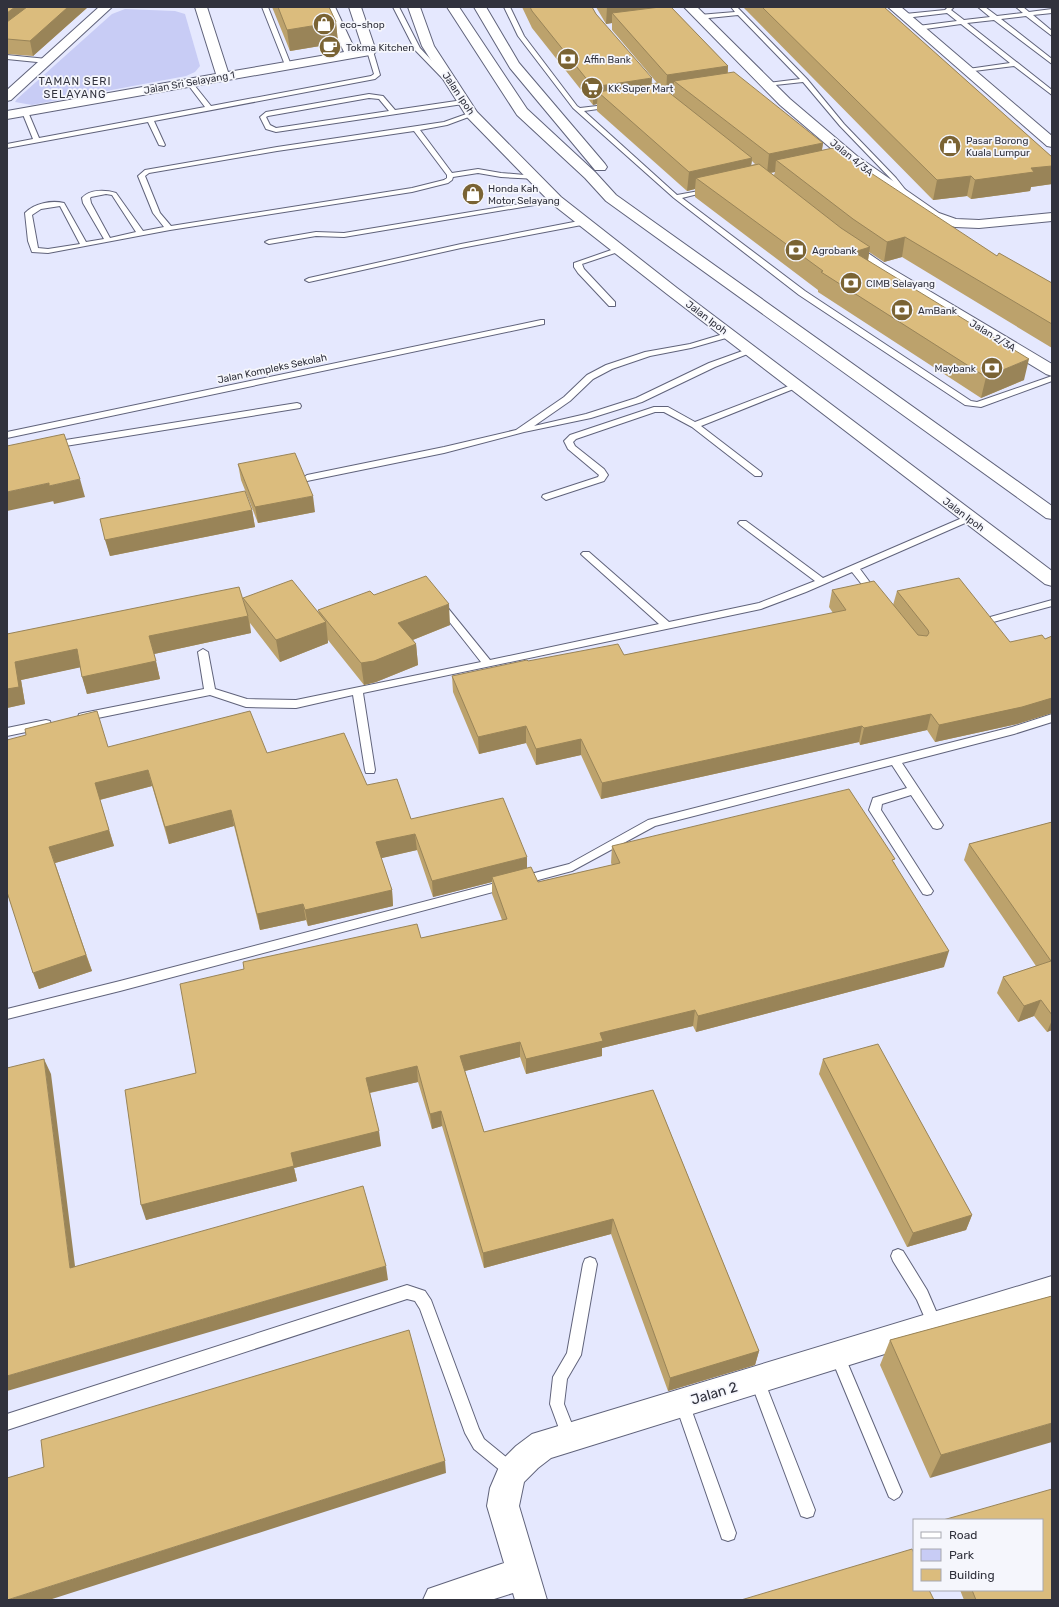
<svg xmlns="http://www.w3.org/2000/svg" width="1059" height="1607" font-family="Rubik,sans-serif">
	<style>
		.green { fill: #c8ccf5 }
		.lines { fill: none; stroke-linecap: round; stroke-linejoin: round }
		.service-casing { stroke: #60637b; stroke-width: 2 }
		.minor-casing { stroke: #60637b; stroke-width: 2 }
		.trunk-casing { stroke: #60637b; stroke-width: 2 }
		.service { fill: #fff; fill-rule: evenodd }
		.minor { fill: #fff; fill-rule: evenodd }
		.trunk { fill: #fff; fill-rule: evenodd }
		.wall { fill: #bca26c; fill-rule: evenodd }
		.shaded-wall { fill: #998458 }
		.building { fill: #dbbc7d; stroke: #998458 }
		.labels { text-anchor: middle; stroke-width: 3.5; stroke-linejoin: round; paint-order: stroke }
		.far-poi-label { font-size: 10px; fill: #31323d; stroke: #f5f6fc; text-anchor: start }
		.far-street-label { font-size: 10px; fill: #31323d; stroke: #f5f6fc }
		.far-neighbourhood-label { font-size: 11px; letter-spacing: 1px; fill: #31323d; stroke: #f5f6fc }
		.near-street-label { font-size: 14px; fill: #31323d; stroke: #f5f6fc }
	</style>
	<rect width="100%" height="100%" fill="#e5e8fe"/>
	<path class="green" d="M125 9 175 11 185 14 200 66 195 72 186 76 32 105 15 102 17 99 112 14Z"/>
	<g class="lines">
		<g class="service-casing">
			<path id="service" d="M262 7H268L291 65 290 66 285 65Z
				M393 7H399L420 48 449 79V81H445L415 50Z
				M504 7H510L524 36 577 106 580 108 614 104V106L612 107 584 111 677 195 710 189V191L682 198 805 291 971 401 977 402 1052 376V381L981 407 965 405 799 295 674 198 573 108 518 36Z
				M731 7H737L807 79 844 124 896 178 911 197 910 198H906L892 180 840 126 803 82 766 86 765 85 768 83 800 79 738 15 699 19 696 17 699 15 735 12Z
				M948 7H954L951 10 964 20 990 17 978 7H985L997 16 1023 13 1016 7H1023L1029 12 1052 9V13L1033 15 1052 31V36L1026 16 1001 19 1052 59V64L994 20 967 23 1052 90V95L1014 66 966 72V70L968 69 1010 63 961 24 918 30 915 28 918 26 957 21 947 13 905 18 902 16 905 14 945 10Z
				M370 49 373 51 380 75 375 79 154 121 165 145 164 146 159 145 148 122 7 148V144L33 139 22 112 23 111 28 112 39 138 205 107 186 82 189 80 191 81 211 106 371 76 374 74 367 51Z
				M7 55 47 59 50 61 47 63 7 59Z
				M369 94 383 96 395 110 463 100 466 102 463 104 276 132 266 129 260 117 266 112ZM369 98 379 99 389 111 276 128 270 125 266 117 268 116Z
				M472 112 474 113V115L447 125 420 130 452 173 478 169 501 173 536 176 538 177V179L501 177 478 173 453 177 452 180 448 183 412 192 170 230 48 253 32 252 28 241 25 213C34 203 52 200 64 203L86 242 104 239 83 203 82 198C90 189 106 190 116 193L143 231 164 227 153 213 138 176 145 170 277 147 444 122ZM414 131 447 175V178L444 180 412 188 171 226 160 213 145 176 149 173 277 151ZM106 194 112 195 136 232 110 238 91 203 90 198 91 197ZM60 206 80 244 48 249 38 248 32 215 41 209Z
				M556 198 560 200 558 201 344 237 316 236 269 244 265 242 269 240 316 232 344 233Z
				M584 220 588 222 587 224 461 248 309 282 305 280 309 278 461 244Z
				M617 248H623L624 250 582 264 584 269 615 302V306H609L578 273 574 267V263Z
				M541 320H544V324L7 438V432Z
				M730 332H733V336L691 348 650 356 612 369 593 379 570 401 534 426 586 414 636 398 709 363 748 349H754L755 351 715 367 642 402 591 418 524 432 444 453 307 481 303 478 307 475 444 447 516 430 564 397 587 375 606 365 645 352 690 344Z
				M794 384H797L801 386 701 426 761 472 762 474 761 476H755L692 427 664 412H655L576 439 573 442 575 446 604 469 608 475 604 481 549 499 546 500 542 497 543 495 598 477 599 475 568 449 564 441 570 435 654 407H668L695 422Z
				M297 403 300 404 301 406 300 408 53 448 49 445 53 442Z
				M969 515 974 518 972 520 860 569 877 592 879 594 877 596H871L852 572 806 592 761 609 363 693 375 770 374 773H366L365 770 353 695 296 708 246 707 210 695 83 721 79 720 78 717 79 714 83 713 204 689 198 652 203 649 208 652 215 689 247 699 296 700 481 662 437 606 435 604 440 601 443 602 490 660 659 624 583 556 581 554 583 552H589L669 622 759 603 815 581 740 525 738 523 740 521H746L823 578Z
				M1052 600V606L986 624 981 621 983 619Z
				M1052 714V722L1014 734 902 763 943 825 941 828 937 829 933 828 911 795 882 804 881 810 931 888 933 891 931 894 927 895 923 894 869 810 873 798 907 788 892 765 655 826 572 871 120 991 7 1019V1009L120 981 569 864 648 820 1012 727Z
				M46 720 50 721 51 724 50 727 7 736V728Z
				M898 1249 903 1251 927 1290 942 1325 940 1330 935 1332 930 1330 917 1300 893 1261 891 1256 893 1251Z
				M590 1257 595 1259 597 1264 581 1355 567 1379 564 1404 577 1437 574 1442 569 1445 564 1442 550 1404 553 1377 567 1353 583 1264 585 1259Z
				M407 1285 425 1291 431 1300 479 1429 484 1439 517 1466 520 1471 517 1476 512 1479 507 1476 474 1449 465 1433 420 1309 415 1301 407 1299 7 1430V1414Z
				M837 1348 842 1350 902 1492 899 1497 894 1500 889 1497 830 1355 832 1350Z
				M757 1373 762 1375 815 1510 813 1516 807 1518 801 1516 750 1380 752 1375Z
				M682 1396 687 1398 689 1403 736 1533 734 1539 728 1541 722 1539 720 1533 675 1403 677 1398Z"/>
		</g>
		<g class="minor-casing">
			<path id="minor" d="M99 7H112L11 100 7 101V90Z
				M195 7H207L228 72 344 52 323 7H335L355 50 363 49 349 7H361L376 51 374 54 370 55 7 119V111L216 74Z
				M684 7H697L790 99 857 156 939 213 956 219 979 220 1052 213V221L979 228 955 227 929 219 847 162 780 105Z
				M888 7H901L1052 136V147L1047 146Z
				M844 239 849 240 884 264 1052 364V376L1046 374 874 270 839 246 837 243 839 240Z
				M1052 1276V1302L551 1458 538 1468 524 1482 519 1506 547 1600H515L513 1593 491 1600H423L428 1589 504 1563 487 1506 490 1488 502 1460 516 1446 532 1434Z"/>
		</g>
		<g class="trunk-casing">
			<path id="trunk" d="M408 7H420L434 46 477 112 561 197 677 288 1052 571V586L1045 584 667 294 551 203 467 117 422 46Z
				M447 7H459L527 109 595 172 616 195 1052 506V519L1046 518 606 201 585 178 517 115Z
				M474 7H486L519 63 605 164 607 167 605 170H595L510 68Z"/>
		</g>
		<use href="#service" class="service"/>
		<use href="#minor" class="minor"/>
		<use href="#trunk" class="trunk"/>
	</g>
	<path class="wall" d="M7 7H88L33 56 7 54Z
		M272 7H329L336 22 338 43 290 51Z
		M522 7H592L596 14 651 84H658L612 30V23L606 24 596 7H671L728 66V73L823 143 822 150 997 256 1052 283V348L902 257 884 262 869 252 868 260 1024 380 981 398 818 292V290L695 197V189L687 191 597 111V104L593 105 532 28ZM673 92V96L669 93ZM752 161 755 164 751 165ZM775 172 774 175 771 173Z
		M743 7H884L1052 157V184L1031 187 1030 191 971 199 967 196 933 200Z
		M238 464 315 512 258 523 241 480Z
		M252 510 255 527 110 556 100 519Z
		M832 590 893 605 897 591 1010 642 1045 639 1052 636V713L1017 724 935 742 927 730 860 745 859 742 601 799 581 755 536 765 526 743 479 754 453 692 452 676 528 661 624 655 833 613 829 607Z
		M374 595 450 625 413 640 416 644 418 665 376 682 364 685 328 640V643L280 662 250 623 251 633 154 654 160 679 87 694 80 667 21 680 25 704 7 708V634L244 604 243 598 319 613 318 610Z
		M108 747 267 753 367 785 411 819 527 868 538 882 612 865 611 863 612 846 894 862 944 967 696 1032 693 1026 602 1048V1056L526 1074 520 1057 465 1071 484 1132 653 1090 759 1351 755 1365 668 1391 611 1234 484 1268 442 1126 432 1129 418 1082 370 1093 381 1146 294 1168 297 1181 146 1220 196 1073 421 938 502 920 492 894V882L433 897 417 850 381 858 392 890 393 906 308 926 306 920 260 930 234 826 169 844 152 786 100 800 114 846 55 863 92 971 39 989 7 892Z
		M1052 822V1030L1047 1032 1034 1016 1018 1022 997 993 1003 977 1036 966 964 860 969 844Z
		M823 1059 972 1215 966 1230 907 1247 819 1074Z
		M1052 1296 930 1478 880 1365 890 1340Z
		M960 1590H1042L1052 1600H964Z"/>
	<path class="shaded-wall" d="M15 7H38L7 31V13Z
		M68 7H88L33 56 30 41Z
		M607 7H664L612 13V23L606 24Z
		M336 22 338 43 290 51 287 30Z
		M728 66 726 84 674 81 673 92 666 94 667 75Z
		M652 78 651 96 598 92 597 104 593 105V87Z
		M823 143 820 161 776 160 775 172 767 173 769 154Z
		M752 158 750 177 696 178 695 189 687 191 689 172Z
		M1052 166V184L1031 187 1030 191 971 199 975 180 1031 168Z
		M971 176 967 196 933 200 937 180Z
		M905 237 902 257 884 262 887 242Z
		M870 247 867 267 854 252Z
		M1029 359 1024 380 981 398 986 377Z
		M80 479 85 497 54 504 49 486Z
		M49 483 54 501 7 511V492Z
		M313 496 315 512 258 523 255 507Z
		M252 510 255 527 110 556 105 540Z
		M449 604 450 625 400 645 398 623Z
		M248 616 251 633 154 654 149 636Z
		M326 622 328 643 280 662 276 640Z
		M416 644 418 665 376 682 364 685 361 663Z
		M77 649 82 667 21 680 25 704 7 708V689L15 662Z
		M156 661 160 679 87 694 82 677Z
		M1052 698V713L1017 724 935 742 939 725Z
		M931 714 927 730 860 745 864 728Z
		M526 726V743L479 754 478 737Z
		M862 726 859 742 601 799 602 783Z
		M581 739V755L536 765V749Z
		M148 770 152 786 99 800 95 783Z
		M231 810 234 826 169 844 165 827Z
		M109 830 114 846 55 863 49 847Z
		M415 834 417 850 378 859 376 842Z
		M527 857V873L492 877V882L433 897 432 881Z
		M392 890 393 906 308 926 305 910Z
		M303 904 306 920 260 930 257 914Z
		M949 951 944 967 696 1032 698 1016Z
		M86 955 92 971 39 989 33 973Z
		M1041 1000 1034 1016 1018 1022 1024 1006Z
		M695 1010 693 1026 602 1048V1056L526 1074V1059L600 1033Z
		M1052 1020V1030L1047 1032Z
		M520 1042V1057L461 1072 460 1056Z
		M44 1059 51 1074 77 1282 70 1268Z
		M417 1066 418 1082 368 1093 366 1078Z
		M441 1111 442 1126 432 1129 430 1114Z
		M379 1131 381 1146 294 1168 297 1181 146 1220 141 1205 291 1153Z
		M972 1215 966 1230 907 1247 913 1233Z
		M613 1219 611 1234 484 1268 483 1253Z
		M386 1266 388 1280 7 1391V1376Z
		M759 1351 755 1365 668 1391 670 1378Z
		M1052 1423V1442L930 1478 941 1455Z
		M445 1461 446 1473 49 1600H7Z"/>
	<path class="building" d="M7 7H15L7 13Z
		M27 7H68L30 41 7 39V22Z
		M278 7H329L336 22 287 30Z
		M530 7H592L596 14 652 78 593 87 532 11Z
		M660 7H671L728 66 667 75 612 13Z
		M762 7H884L1052 157V166L1031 168 1034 172 975 180 971 176 937 180Z
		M734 72 823 143 769 154 674 81Z
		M657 83 752 158 689 172 598 92Z
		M833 148 997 256 999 253 1052 283V324L905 237 887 242 853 219 776 160Z
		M759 164 841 228 870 247 854 252 1029 359 986 377 821 272 823 271 696 178Z
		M64 434 80 479 49 486V483L7 492V446Z
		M295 453 313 496 255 507 238 464Z
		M245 491 252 510 105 540 100 519Z
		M426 576 449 604 398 623 416 644 374 661 361 663 318 610 370 591 374 595Z
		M959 578 1010 642 1042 635 1045 639 1052 636V698L1022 707 939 725 931 714 864 728 862 726 602 783 581 739 536 749 526 726 478 737 452 676 527 660 528 661 618 644 624 655 846 610 832 590 874 581 918 635 927 636 929 633 928 630 897 591Z
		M292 580 326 622 276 640 243 598Z
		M239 587 248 616 149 636 156 661 82 677 77 649 15 662 19 687 7 689V634Z
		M97 711 108 747 250 711 267 753 344 733 367 785 397 779 411 819 503 798 527 857 432 881 415 834 376 842 392 890 305 910 303 904 257 914 231 810 165 827 148 770 95 783 109 830 49 847 86 955 33 973 7 892V740L26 735 25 729Z
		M849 789 895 859 892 860 949 951 698 1016 695 1010 600 1033 603 1041 526 1059 520 1042 460 1056 484 1132 653 1090 759 1351 670 1378 613 1219 483 1253 441 1111 430 1114 417 1066 366 1078 379 1131 291 1153 294 1166 141 1205 125 1090 196 1073 180 984 244 969 243 962 417 924 421 938 507 919 492 877 531 867 538 882 620 863 612 846Z
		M1052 822V1015L1041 1000 1024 1006 1003 977 1051 961 969 844Z
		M878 1044 972 1215 913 1233 823 1059Z
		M44 1059 70 1268 363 1186 386 1266 7 1376V1068Z
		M1052 1296V1423L941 1455 890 1340Z
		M409 1330 445 1461 7 1600V1478L44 1467 41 1440Z
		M1052 1489V1600H976L972 1590H1042V1520H943Z
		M912 1549 914 1553V1590H929L934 1600H741Z"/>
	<defs>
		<g id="shop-disc" transform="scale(1.15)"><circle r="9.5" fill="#7a6333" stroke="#f5f6fc"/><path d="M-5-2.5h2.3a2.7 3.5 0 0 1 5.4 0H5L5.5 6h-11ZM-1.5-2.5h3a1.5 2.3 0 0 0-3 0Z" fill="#fff"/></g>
		<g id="cafe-disc" transform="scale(1.15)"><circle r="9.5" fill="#7a6333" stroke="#f5f6fc"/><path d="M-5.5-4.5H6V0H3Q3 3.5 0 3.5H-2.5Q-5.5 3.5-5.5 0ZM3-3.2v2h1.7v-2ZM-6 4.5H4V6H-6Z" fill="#fff"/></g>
		<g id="bank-disc" transform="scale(1.15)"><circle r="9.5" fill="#7a6333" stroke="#f5f6fc"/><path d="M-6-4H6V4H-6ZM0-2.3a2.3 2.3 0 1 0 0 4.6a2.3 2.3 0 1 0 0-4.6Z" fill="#fff"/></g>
		<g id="supermarket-disc" transform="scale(1.15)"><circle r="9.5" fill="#7a6333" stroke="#f5f6fc"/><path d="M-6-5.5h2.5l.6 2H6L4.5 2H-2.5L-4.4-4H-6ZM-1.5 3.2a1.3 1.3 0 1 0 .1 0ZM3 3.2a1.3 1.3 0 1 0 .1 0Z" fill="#fff"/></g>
	</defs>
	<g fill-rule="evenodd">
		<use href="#shop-disc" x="324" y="24"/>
		<use href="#cafe-disc" x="330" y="47"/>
		<use href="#bank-disc" x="568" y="59"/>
		<use href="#supermarket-disc" x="592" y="88"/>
		<use href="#shop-disc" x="950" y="146"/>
		<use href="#shop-disc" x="473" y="194"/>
		<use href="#bank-disc" x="796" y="250"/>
		<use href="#bank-disc" x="851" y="283"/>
		<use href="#bank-disc" x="902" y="310"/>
		<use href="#bank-disc" x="992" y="368"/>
	</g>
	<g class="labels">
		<g class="far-poi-label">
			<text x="340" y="28">eco-shop</text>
			<text x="346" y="51">Tokma Kitchen</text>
			<text x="584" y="63">Affin Bank</text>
			<text x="608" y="92">KK Super Mart</text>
			<text x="966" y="144">Pasar Borong<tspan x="966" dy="12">Kuala Lumpur</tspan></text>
			<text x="488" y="192">Honda Kah<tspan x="488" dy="12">Motor Selayang</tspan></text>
			<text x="812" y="254">Agrobank</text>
			<text x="866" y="287">CIMB Selayang</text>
			<text x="918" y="314">AmBank</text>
			<text x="976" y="372" text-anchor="end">Maybank</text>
		</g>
		<g class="far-street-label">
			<text transform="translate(189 82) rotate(-10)" y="4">Jalan Sri Selayang 1</text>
			<text transform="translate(459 93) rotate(56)" y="4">Jalan Ipoh</text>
			<text transform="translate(852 157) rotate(39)" y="4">Jalan 4/3A</text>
			<text transform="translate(707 317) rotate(37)" y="4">Jalan Ipoh</text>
			<text transform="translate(993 335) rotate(31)" y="4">Jalan 2/3A</text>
			<text transform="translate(272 368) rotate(-12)" y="4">Jalan Kompleks Sekolah</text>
			<text transform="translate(964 514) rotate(37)" y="4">Jalan Ipoh</text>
		</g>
		<g class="far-neighbourhood-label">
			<text x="75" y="85">TAMAN SERI<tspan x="75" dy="13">SELAYANG</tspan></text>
		</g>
		<g class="near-street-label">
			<text transform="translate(714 1393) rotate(-17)" y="5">Jalan 2</text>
		</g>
	</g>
	<rect width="1059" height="1607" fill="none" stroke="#31323d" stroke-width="16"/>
	<rect x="913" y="1519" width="130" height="72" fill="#f5f6fc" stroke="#a7a8b0"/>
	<rect x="921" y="1532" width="20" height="6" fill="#ffffff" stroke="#a7a8b0"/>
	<text x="949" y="1539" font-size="12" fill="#31323d">Road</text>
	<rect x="921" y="1549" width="20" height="12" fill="#c8ccf5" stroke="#a7a8b0"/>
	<text x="949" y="1559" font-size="12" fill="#31323d">Park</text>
	<rect x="921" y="1569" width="20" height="12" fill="#dbbc7d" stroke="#a7a8b0"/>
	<text x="949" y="1579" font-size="12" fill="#31323d">Building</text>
</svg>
